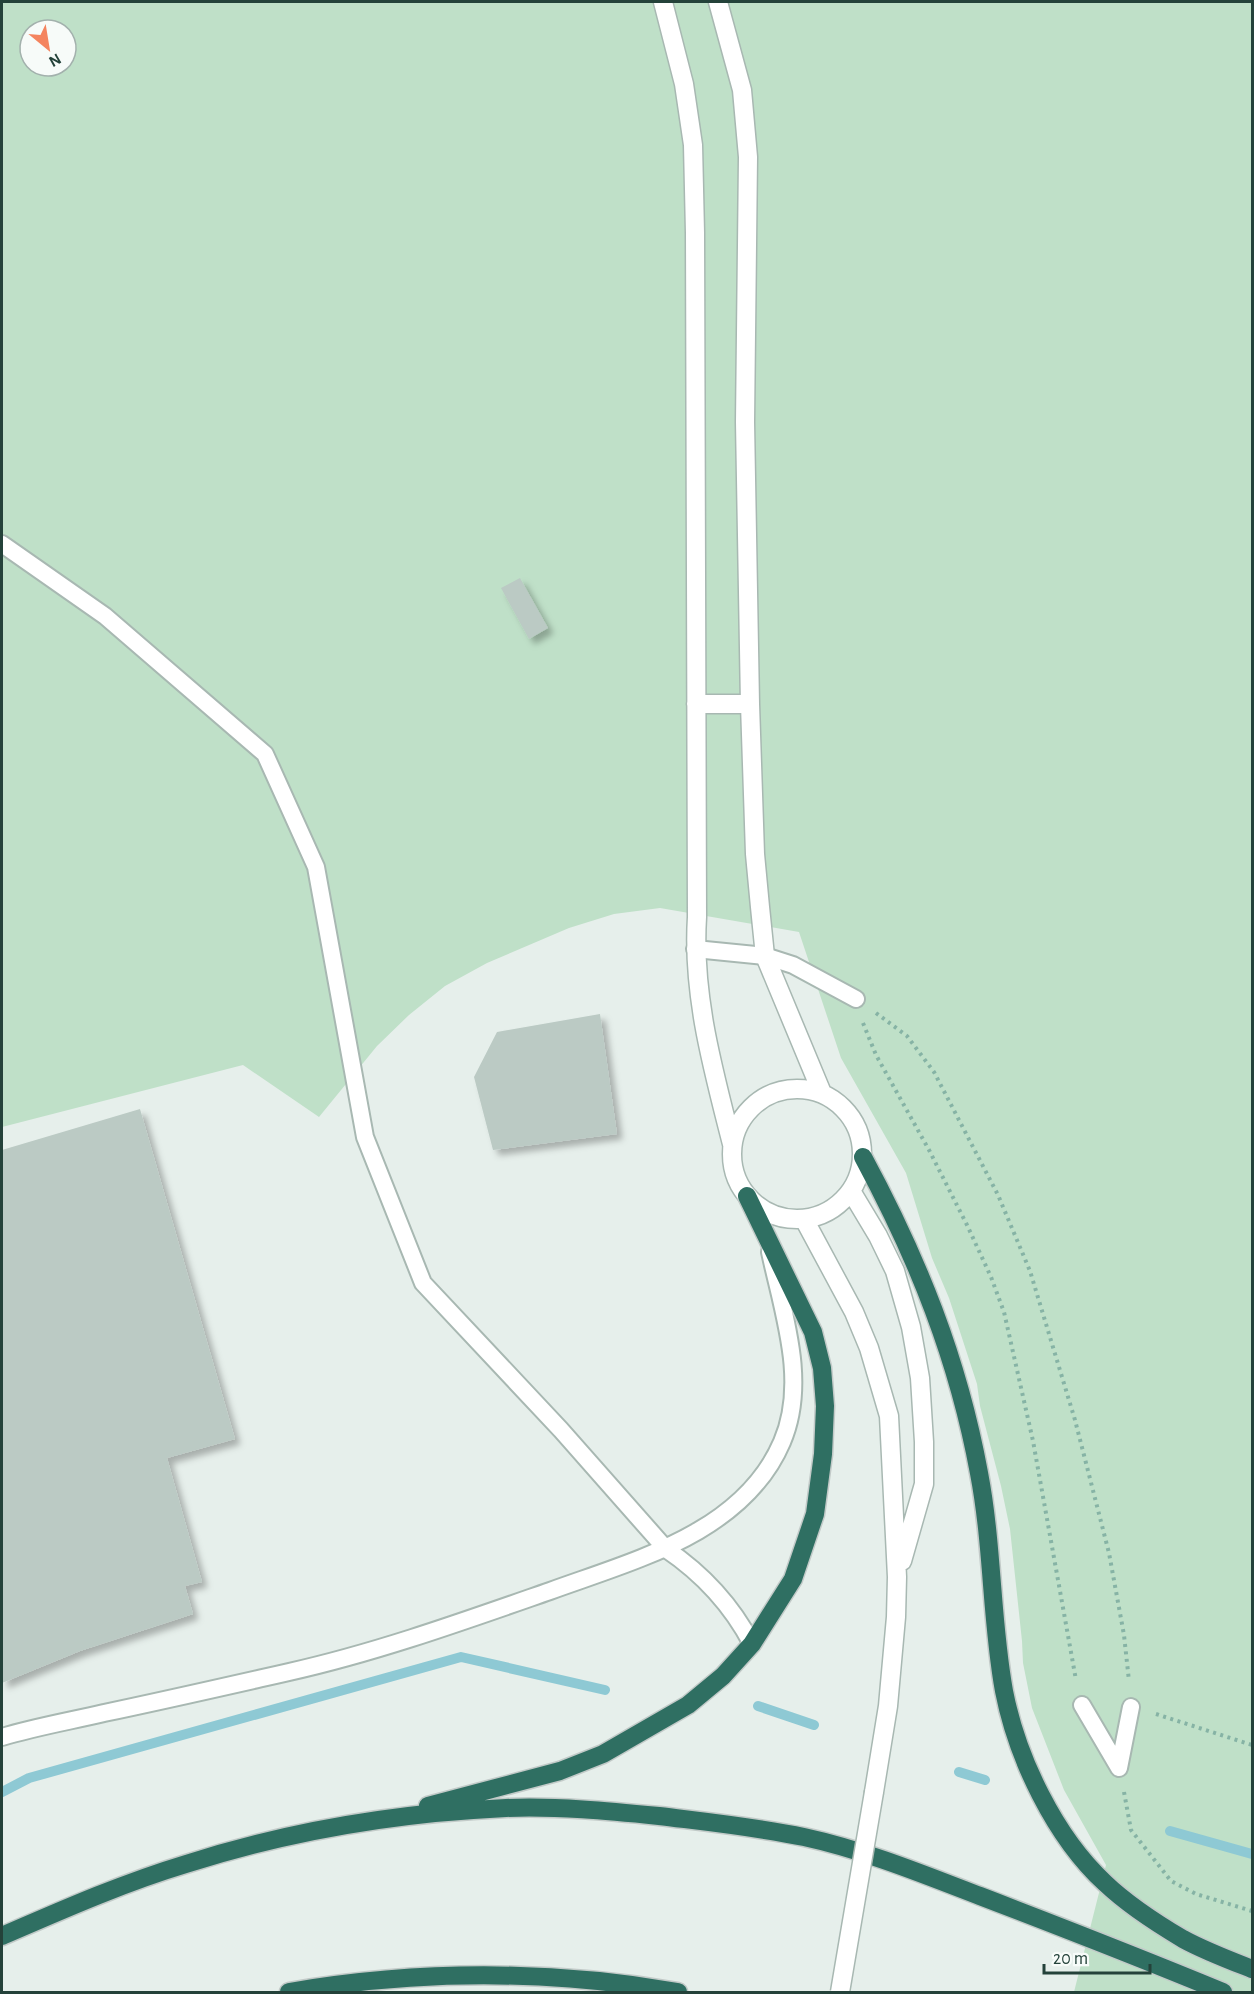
<svg xmlns="http://www.w3.org/2000/svg" width="1254" height="1994" font-family="'Alegreya Sans',sans-serif">
	<style>
		.green { fill: #bfe0c8; fill-rule: evenodd }
		.lines { fill: none; stroke-linecap: round; stroke-linejoin: round }
		.stream { stroke: #8ec9d4; stroke-width: 10 }
		.building { fill: #bbcac4; filter: url(#shadow) }
		.lane-casing { stroke: #a8b8b2; stroke-width: 20 }
		.street-casing { stroke: #a8b8b2; stroke-width: 21 }
		.highway-casing { stroke: #c2cac8; stroke-width: 21 }
		.path { stroke: #86b3a5; stroke-width: 4; stroke-dasharray: 3 4.5; stroke-linecap: butt }
		.lane { stroke: #fff; stroke-width: 16 }
		.street { stroke: #fff; stroke-width: 18 }
		.highway { stroke: #2f6f62; stroke-width: 18 }
		.street-bridge-casing { stroke: #a8b8b2; stroke-width: 21; stroke-linecap: butt }
		.street-bridge { stroke: #fff; stroke-width: 18 }
	</style>
	<defs>
		<filter id="shadow"><feDropShadow dx="5.5" dy="5.5" stdDeviation="3" flood-color="#0004"/></filter>
	</defs>
	<rect width="100%" height="100%" fill="#e6efeb"/>
	<path class="green" d="M2 2H1252V1992H1074L1106 1865 1064 1790 1032 1708 1023 1663 1022 1641 1010 1529 1001 1486 980 1406 977 1384 949 1298 932 1258 906 1173 841 1058 799 932 660 908 614 914 569 928 487 963 445 986 409 1015 377 1046 319 1117 243 1065 2 1127ZM30 30H66V66H30Z"/>
	<g class="lines">
		<path class="stream" d="M758 1706 814 1725
			M959 1772 985 1780
			M2 1792 29 1778 461 1657 605 1690
			M1170 1831 1252 1854"/>
	</g>
	<path class="building" d="M520 578 548 628 529 639 501 588Z
		M600 1014 617 1134 493 1150 474 1077 497 1032Z
		M140 1109 235 1439 167 1458 202 1582 185 1586 193 1614 80 1651 2 1683V1150Z"/>
	<g class="lines">
		<g class="lane-casing">
			<path id="lane" d="M2 544 105 616 265 754 316 867 365 1137 423 1283 561 1430 666 1549C703 1574 731 1604 752 1644
				M695 949 765 956 793 965 856 999
				M1082 1705 1119 1768
				M2 1737C35 1727 70 1721 104 1713 166 1700 227 1686 289 1672 378 1652 464 1621 550 1591 635 1560 743 1533 782 1442 808 1382 783 1313 770 1252
				M1119 1768 1131 1707"/>
		</g>
		<g class="street-casing">
			<path id="street" d="M663 2 684 84 693 145 695 233 697 917C692 995 713 1069 732 1144
				M718 2 742 90 748 157 745 422 750 704 755 854 760 907 765 956 822 1093
				M696 704H750
				M732 1154a65 65 0 1 1 130 0a65 65 0 1 1-130 0Z
				M851 1191 878 1236 895 1271 911 1327 920 1378 924 1442V1484L902 1561
				M804 1219 854 1312 869 1348 889 1416 897 1577 896 1617 888 1706 874 1792"/>
		</g>
		<g class="highway-casing">
			<path id="highway" d="M863 1157C918 1259 958 1359 979 1473 993 1546 991 1620 1004 1691 1017 1758 1055 1837 1105 1883 1128 1905 1156 1923 1183 1939 1205 1951 1229 1960 1252 1969
				M428 1806 560 1771 603 1754 688 1705 723 1676 752 1644 793 1579 815 1514 823 1454 825 1406 822 1368 813 1332 747 1196
				M2 1936C62 1910 123 1883 186 1864 289 1831 397 1813 506 1808 556 1806 609 1811 659 1816 707 1822 756 1827 804 1837 864 1850 923 1874 980 1896 1061 1927 1143 1959 1223 1992
				M289 1992C418 1970 550 1970 678 1992"/>
		</g>
		<path class="path" d="M876 1013 907 1036 934 1072 998 1195 1030 1271 1075 1420 1109 1553 1124 1635 1129 1681
			M863 1023 876 1055 929 1150 967 1225 991 1277 1004 1312 1033 1441 1076 1680
			M1156 1714 1252 1745
			M1124 1792 1131 1830 1171 1881 1196 1894 1252 1911"/>
		<use href="#lane" class="lane"/>
		<use href="#street" class="street"/>
		<use href="#highway" class="highway"/>
		<g class="street-bridge-casing">
			<path id="street-bridge" d="M840 1992 874 1792"/>
		</g>
		<use href="#street-bridge" class="street-bridge"/>
	</g>
	<rect width="1254" height="1994" fill="none" stroke="#24423a" stroke-width="6"/>
	<g transform="translate(48 48) rotate(150)"><circle r="28" fill="#f7fbf9" stroke="#a3b1ad" stroke-width="1.5"/>
	<path d="M0-4.5L10 22L0 15L-10 22Z" fill="#f4845f"/>
	<text y="-9" font-size="16" font-weight="bold" text-anchor="middle" fill="#24423a">N</text>
	</g>
	<path d="M1044 1964v9h106v-9" fill="none" stroke="#24423a" stroke-width="3"/>
	<text x="1053" y="1964" font-size="18" fill="#24423a" stroke="#f7fbf9" stroke-width="4.5" paint-order="stroke">20 m</text>
</svg>
